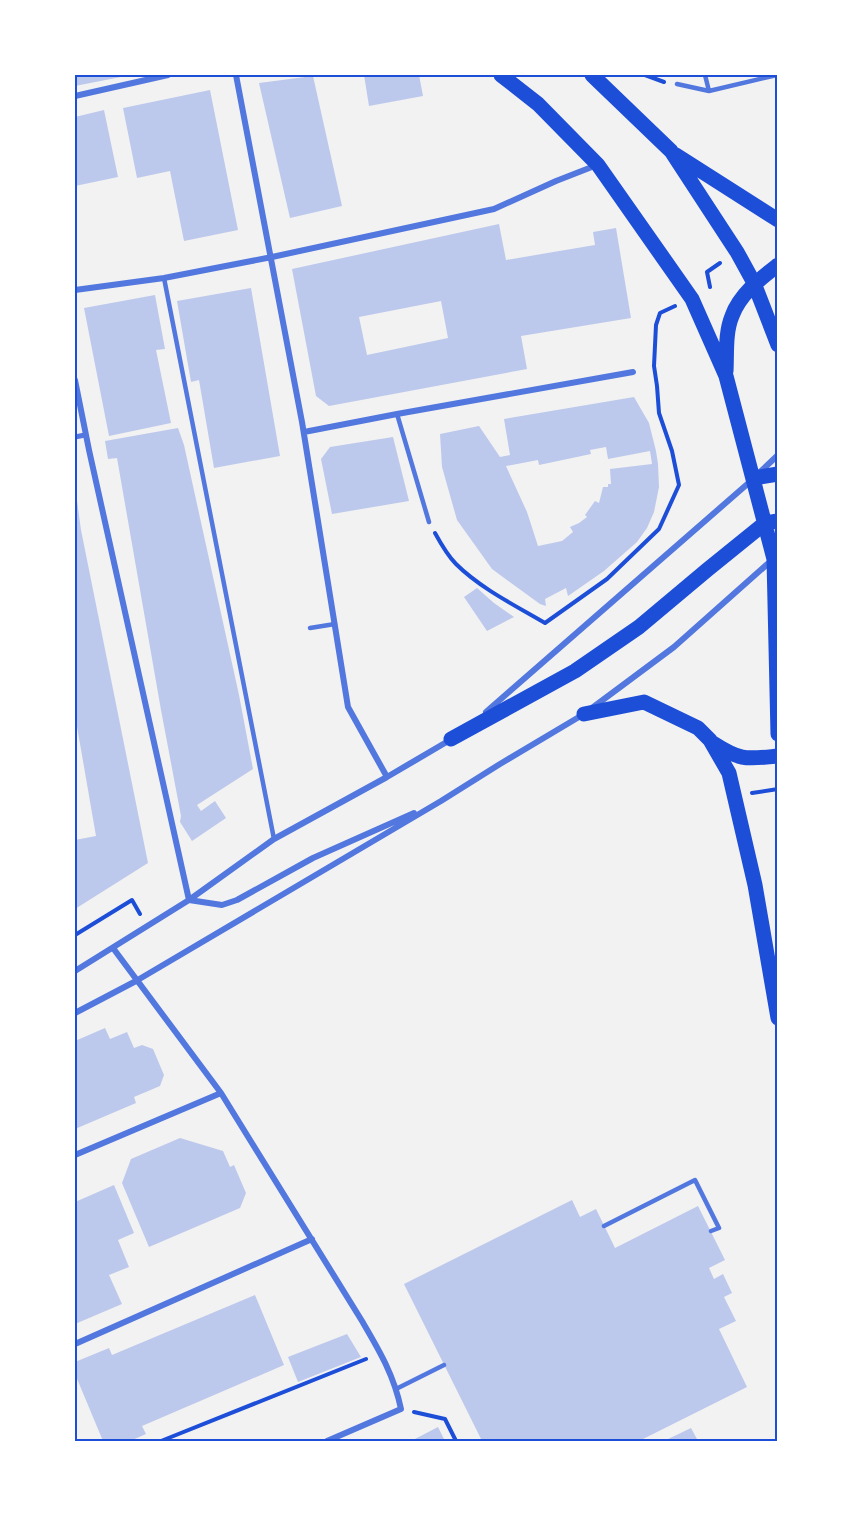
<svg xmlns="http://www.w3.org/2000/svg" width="853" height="1516" font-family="'Zilla Slab',serif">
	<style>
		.building { fill: #bdc9ec; fill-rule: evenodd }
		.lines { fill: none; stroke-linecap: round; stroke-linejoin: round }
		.path { stroke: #1d4ed8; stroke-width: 4 }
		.service { stroke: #5277de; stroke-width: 4.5 }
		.pedestrian { stroke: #5277de; stroke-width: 5 }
		.minor { stroke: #5277de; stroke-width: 6 }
		.primary { stroke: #1d4ed8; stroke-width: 15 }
		.neatline { fill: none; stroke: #1d4ed8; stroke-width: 2 }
	</style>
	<rect width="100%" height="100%" fill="#f2f2f2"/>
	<path class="building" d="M75 75H126V76L75 86Z
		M364 75H419L423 96 369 106Z
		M313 76 342 206 290 218 259 83Z
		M210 90 238 230 184 241 170 171 137 178 123 108Z
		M104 110 118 177 75 186V117Z
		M499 224 506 260 595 245 593 232 616 228 631 318 521 336 527 369 329 406 316 396 292 269ZM441 301 448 338 367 355 359 317Z
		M251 288 280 456 214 468 199 380 191 382 177 301Z
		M155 295 165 349 156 350 171 423 109 436 84 308Z
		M634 397 649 423 656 451 658 464 659 487 654 512 647 528 637 542 604 571 568 596 566 588 545 599 546 606 540 604 492 569 457 520 442 467 440 434 479 426 500 457 510 455 504 419ZM606 447 608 459 650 451 652 464 610 469 611 484H608V487H603L599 503 595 501 585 515 587 517 579 523 570 527 573 532 562 541 538 546 527 512 506 466 538 460 539 465 591 454 590 450Z
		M178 428 184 445 239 695 253 769 197 805 201 811 215 801 226 818 192 841 180 822 181 816 161 710 117 458 108 459 105 441Z
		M393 437 409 501 332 514 321 459 330 447Z
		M75 493H76L81 530 148 863 75 909V840L96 836 75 715Z
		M477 588 494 603 514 617 487 631 464 597Z
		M105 1028 110 1039 127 1032 134 1048 142 1045 153 1049 164 1075 160 1086 134 1097 136 1103 75 1129V1041Z
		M180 1138 223 1151 230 1167 234 1165 246 1193 240 1208 149 1247 122 1183 131 1159Z
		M114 1185 134 1233 118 1240 129 1267 109 1275 122 1304 75 1324V1202Z
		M572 1200 580 1217 596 1209 615 1248 698 1206 725 1260 709 1268 714 1279 723 1274 732 1293 724 1297 736 1321 719 1329 747 1387 639 1441H482L404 1284Z
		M255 1295 284 1365 142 1426 146 1434 130 1441H103L75 1374V1362L109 1348 112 1355Z
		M347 1334 361 1357 298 1382 288 1357Z
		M438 1427 445 1441H411Z
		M691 1428 698 1441H664Z"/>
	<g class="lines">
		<path class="path" d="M645 75 664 82
			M710 287 707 272 720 263
			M435 533C441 544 447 555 456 564 480 588 516 606 545 623L607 579 659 529 679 485 672 451 659 413 657 386 654 366 656 325 660 313 675 306
			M752 793 778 789
			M75 935 132 900 140 914
			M414 1412 445 1419 456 1441
			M161 1441 366 1359"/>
		<path class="service" d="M705 75 709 91
			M677 84 709 91 777 75
			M164 278 274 839
			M397 414 429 522
			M310 628 335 624
			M604 1226 695 1180 719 1228 711 1231
			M396 1389 444 1365"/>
		<path class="pedestrian" d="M75 437 85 435"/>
		<path class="minor" d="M236 75 302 422 348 707 387 777
			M75 96 168 75
			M75 290 164 278 272 257 494 209 556 181 597 165
			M75 380 89 450 189 900 222 905 237 900 313 858 414 813
			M304 432 397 414 633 372
			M759 473 778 455
			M592 708 674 647 772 560
			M486 712 752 480
			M113 948 221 1093 362 1321C379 1350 394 1375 401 1409L327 1441
			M75 971 189 900 274 839 387 777 450 740
			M75 1013 136 981 441 801 500 764 584 714
			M75 1155 221 1093
			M75 1344 312 1239"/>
		<path class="primary" d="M501 75 538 104 598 165 692 299 726 376 774 559 778 734
			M592 75 671 151 737 252 754 283 778 345
			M676 155 778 220
			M726 371C727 353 725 333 732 316 740 294 760 279 778 265
			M754 478 778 474
			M584 714 644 702 698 728 710 740 729 773 755 885 778 1018
			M451 739 575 671 639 627 707 570 765 523 778 521
			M713 743C741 761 746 759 778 756"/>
	</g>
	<rect width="853" height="1516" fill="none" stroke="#ffffff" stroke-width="153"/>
	<rect x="76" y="76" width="700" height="1364" class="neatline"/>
</svg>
